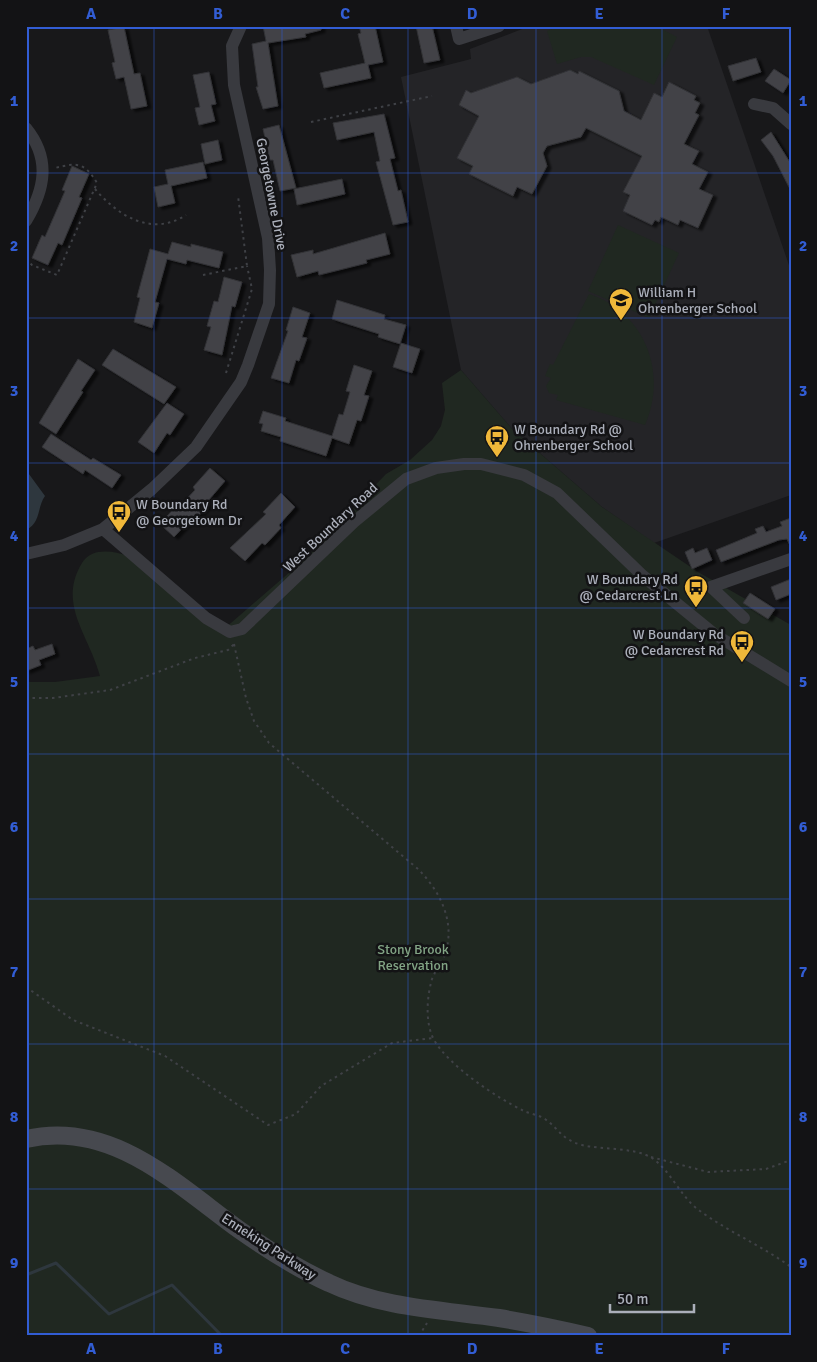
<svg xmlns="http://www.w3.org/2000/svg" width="817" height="1362" font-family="Signika,sans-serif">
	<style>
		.built { fill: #242427 }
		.green { fill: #202821 }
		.water { fill: #2e373e }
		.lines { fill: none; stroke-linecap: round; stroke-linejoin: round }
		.stream { stroke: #2e373e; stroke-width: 3 }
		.building { fill: #424347; stroke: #323236; filter: url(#shadow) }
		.path { stroke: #3f4146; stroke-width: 2; stroke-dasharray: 2.5 4; stroke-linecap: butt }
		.minor { stroke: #393a3f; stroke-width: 12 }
		.secondary { stroke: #47494f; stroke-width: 18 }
		.grid { fill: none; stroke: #325dd4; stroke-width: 1; stroke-opacity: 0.55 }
		.labels { text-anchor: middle; stroke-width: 5; stroke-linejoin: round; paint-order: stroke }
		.street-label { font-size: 14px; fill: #abafba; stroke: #131315 }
		.poi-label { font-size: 14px; fill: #abafba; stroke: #131315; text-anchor: start }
		.park-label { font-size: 14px; fill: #82a485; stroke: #131315 }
		.neatline { fill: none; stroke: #325dd4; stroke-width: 2 }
		.grid-label { font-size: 16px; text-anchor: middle; font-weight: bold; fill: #325dd4 }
	</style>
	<defs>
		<filter id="shadow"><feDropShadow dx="4" dy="2.5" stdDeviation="1" flood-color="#0009"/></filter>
	</defs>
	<rect width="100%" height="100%" fill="#18181a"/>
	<path class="built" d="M530 26H707L791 271V495L654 543 602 507 513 430 461 370 401 77 471 59 470 49Z"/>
	<path class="green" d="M559 26H656L677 37 654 85 591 57H581L557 64 547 31Z
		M618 225 679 253 649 318 588 291Z
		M589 294C645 312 668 373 645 425L556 400 558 395 549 393 546 386 551 378 545 376 550 364 553 365Z
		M461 370 513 430 602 507 698 572 791 625V1336H26V682H55L100 676C89 635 57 604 82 563 92 547 113 551 128 556L224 629 298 565 386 474 410 460 432 440 441 426 445 410 442 383Z"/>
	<path class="water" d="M26 470 45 496C37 507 41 523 26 530Z"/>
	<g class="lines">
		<path class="stream" d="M26 1275 56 1263 109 1314 172 1285 222 1336"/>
	</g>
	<path class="building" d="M263 26H321V30L305 34 306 37 268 43 278 106 263 109 256 87H258L252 44 266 41Z
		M359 26H375L383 62 368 65 371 78 324 88 320 73 365 63 358 34 361 33Z
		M416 26H432L440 60 424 63Z
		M124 27 134 74 140 73 147 106 131 109 124 77 116 79 112 63 115 62 108 30Z
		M756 58 761 72 733 81 728 66Z
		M774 69 791 80 783 93 765 81Z
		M570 70 578 74 579 71 619 91 624 111 641 120 654 93 662 97 669 82 696 96 694 100 700 103 695 113 699 115 684 144 699 151 692 164 708 172 699 189 713 195 698 228 680 220 678 225 661 217 659 222 655 220 652 225 623 211 630 195 623 192 642 156 586 128 581 137 547 146 543 153 547 166 532 194 517 187 513 196 469 174 473 166 457 158 479 116 459 105 466 90 471 93 517 77 531 84Z
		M209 72 216 104 211 105 215 121 199 125 195 108 200 107 193 75Z
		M384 114 395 158 390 159 398 191 401 190 408 222 393 225 376 162 380 161 374 132 337 140 333 123Z
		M279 125 296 188 280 191 273 160H270L263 129Z
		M771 132 791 164V191L773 156 761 140Z
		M218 140 222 160 205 164 201 144Z
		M203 162 207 178 171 186 175 203 158 207 154 187 168 184 165 170Z
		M72 166 89 174 79 197 82 198 62 245 58 243 48 265 32 258 42 235 45 237 65 191 62 190Z
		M342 179 345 194 297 205 294 189Z
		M385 233 390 254 366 260 367 263 319 275 318 271 297 277 291 255 313 250V254Z
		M172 242 191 247V244L223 252 219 268 187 260 186 264 167 259 155 302 159 303 152 328 134 322 140 298 137 297 150 249 168 254Z
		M224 277 242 282 235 307 232 306 222 355 204 350 211 327 207 326 214 301 218 302Z
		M337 300 385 315 384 319 406 325 400 344 378 337 379 334 332 319Z
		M293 307 310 313 302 337 307 338 299 361 296 360 289 383 271 378 288 331 286 330Z
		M401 343 420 349 412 373 393 367Z
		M113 349 176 387 164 404 102 365Z
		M78 359 95 370 81 391 83 392 56 434 39 423Z
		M354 365 372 371 364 395 369 396 361 421 357 420 349 444 332 438 326 456 280 441 281 437 261 431 263 424 259 423 263 411 286 418 285 421 332 436 339 414 343 415 350 392 346 391Z
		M167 403 184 414 170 435 167 433 154 453 138 442Z
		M51 434 91 460 93 458 121 475 112 488 85 470 83 474 42 447Z
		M210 468 225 481 208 501 210 503 194 521 192 518 174 537 160 524 177 505 179 507 195 490 193 487Z
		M281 493 295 507 279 525 281 528 265 545 262 543 245 561 230 548 266 514 263 512Z
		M791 518V548L787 539 779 540 721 562 716 550 757 533 755 529 763 526 766 532 782 526 780 522Z
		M693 548 695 553 707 548 712 560 692 569 685 552Z
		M791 579V594L776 600 771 587Z
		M750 593 775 609 768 619 743 603Z
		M52 644 55 654 39 660 41 665 26 671V649L33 646 35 650Z"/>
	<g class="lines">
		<path class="path" d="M311 122 432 96
			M95 189C118 216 152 237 186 215
			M26 259 32 265 57 275 97 183C85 163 78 162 55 168
			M203 275 247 266 238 196
			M226 373 252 289 247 266
			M234 644 246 698 254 721 269 743 418 869C439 890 455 920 446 951 443 961 436 969 432 979 427 996 425 1021 433 1038 447 1065 497 1098 524 1111 531 1114 539 1115 545 1119 559 1129 562 1140 582 1145 602 1150 634 1147 652 1158 672 1172 681 1198 700 1211 729 1232 762 1246 791 1267
			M26 698H53L110 690 195 658 228 650 234 644
			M26 987 73 1020 165 1056 268 1125 296 1114 321 1086 392 1043 433 1038
			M651 1157 708 1172 766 1169 791 1160
			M419 1336 427 1323"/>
		<path class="minor" d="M456 26 459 39 499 26
			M754 104 773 108 791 124
			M26 128C51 159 45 189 26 221
			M103 529 206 618 230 632 242 629 354 522 406 479 436 468 464 464H481L524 475 557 493 643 576 714 634 791 681
			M26 554 64 545 103 529 152 489 196 447 241 382 248 365 269 304 270 270 268 238 234 85 232 46 241 26
			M711 587 791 559
			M711 587 744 618"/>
		<path class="secondary" d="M26 1139C112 1119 177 1185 241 1231 268 1250 298 1269 329 1283 381 1308 443 1310 499 1318 529 1323 559 1329 588 1336"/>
	</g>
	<path class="grid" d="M154 26V1336M282 26V1336M408 26V1336M536 26V1336M662 26V1336M26 173H791M26 318H791M26 463H791M26 608H791M26 754H791M26 899H791M26 1044H791M26 1189H791"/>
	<defs>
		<g id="school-pin" transform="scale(1.25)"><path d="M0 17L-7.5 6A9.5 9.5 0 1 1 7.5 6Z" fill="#f0b83a" stroke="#131315"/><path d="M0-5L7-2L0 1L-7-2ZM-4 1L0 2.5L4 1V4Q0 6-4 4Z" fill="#111"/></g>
		<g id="bus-pin" transform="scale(1.25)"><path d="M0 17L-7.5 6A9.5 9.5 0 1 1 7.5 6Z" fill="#f0b83a" stroke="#131315"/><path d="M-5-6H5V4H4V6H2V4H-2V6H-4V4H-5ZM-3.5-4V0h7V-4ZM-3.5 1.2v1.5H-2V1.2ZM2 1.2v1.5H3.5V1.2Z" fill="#111"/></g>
	</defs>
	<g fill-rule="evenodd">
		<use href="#school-pin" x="621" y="300"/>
		<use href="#bus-pin" x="497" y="437"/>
		<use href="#bus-pin" x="119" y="512"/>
		<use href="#bus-pin" x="696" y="587"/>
		<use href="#bus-pin" x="742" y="642"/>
	</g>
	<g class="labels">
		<g class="street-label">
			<text transform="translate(272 194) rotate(79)" y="5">Georgetowne Drive</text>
			<text transform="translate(330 527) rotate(-43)" y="5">West Boundary Road</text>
			<text transform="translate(269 1246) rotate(33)" y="5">Enneking Parkway</text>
		</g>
		<g class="poi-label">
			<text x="638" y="297">William H<tspan x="638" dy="16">Ohrenberger School</tspan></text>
			<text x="514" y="434">W Boundary Rd @<tspan x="514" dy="16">Ohrenberger School</tspan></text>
			<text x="136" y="509">W Boundary Rd<tspan x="136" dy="16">@ Georgetown Dr</tspan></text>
			<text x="678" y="584" text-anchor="end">W Boundary Rd<tspan x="678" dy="16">@ Cedarcrest Ln</tspan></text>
			<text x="724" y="639" text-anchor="end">W Boundary Rd<tspan x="724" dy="16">@ Cedarcrest Rd</tspan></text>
		</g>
		<g class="park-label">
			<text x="413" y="954">Stony Brook<tspan x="413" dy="16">Reservation</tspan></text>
		</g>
	</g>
	<rect width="817" height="1362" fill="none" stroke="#131315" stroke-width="55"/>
	<path d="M610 1304v8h84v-8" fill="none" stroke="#abafba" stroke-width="2.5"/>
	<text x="617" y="1304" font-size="15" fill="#abafba" stroke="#131315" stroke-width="4" paint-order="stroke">50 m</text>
	<rect x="28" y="28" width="762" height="1306" class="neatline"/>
	<g class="grid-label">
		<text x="91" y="19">A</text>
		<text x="218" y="19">B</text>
		<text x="345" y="19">C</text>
		<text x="472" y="19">D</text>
		<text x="599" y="19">E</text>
		<text x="726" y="19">F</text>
		<text x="14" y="106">1</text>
		<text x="803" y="106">1</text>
		<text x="14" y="251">2</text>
		<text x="803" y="251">2</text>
		<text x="14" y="396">3</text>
		<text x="803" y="396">3</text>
		<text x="14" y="541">4</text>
		<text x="803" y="541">4</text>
		<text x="14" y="687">5</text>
		<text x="803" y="687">5</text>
		<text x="14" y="832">6</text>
		<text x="803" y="832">6</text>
		<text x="14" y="977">7</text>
		<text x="803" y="977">7</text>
		<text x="14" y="1122">8</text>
		<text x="803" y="1122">8</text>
		<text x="14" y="1268">9</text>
		<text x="803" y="1268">9</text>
		<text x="91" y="1354">A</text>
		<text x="218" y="1354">B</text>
		<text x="345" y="1354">C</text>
		<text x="472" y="1354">D</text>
		<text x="599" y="1354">E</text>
		<text x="726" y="1354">F</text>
	</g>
</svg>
